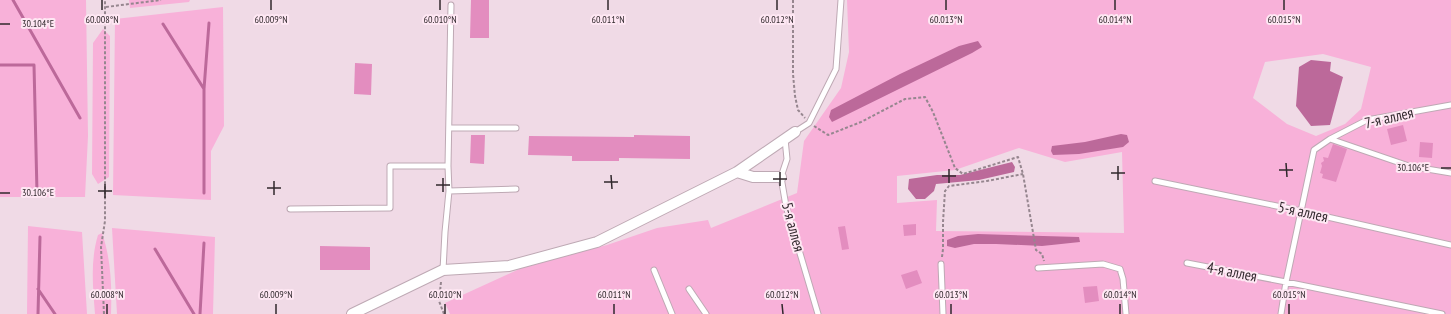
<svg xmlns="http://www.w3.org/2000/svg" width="1451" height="314" font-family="'PT Sans Narrow',sans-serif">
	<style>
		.green { fill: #f8b1d9; fill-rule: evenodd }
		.water { fill: #bc699a }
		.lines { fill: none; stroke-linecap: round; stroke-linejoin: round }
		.stream { stroke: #bc699a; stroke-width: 3 }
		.building { fill: #e38dbf }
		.lane-casing { stroke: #bea9b4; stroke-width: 7 }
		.street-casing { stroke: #bea9b4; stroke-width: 12 }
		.path { stroke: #96868f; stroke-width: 2; stroke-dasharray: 3 2; stroke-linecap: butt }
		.lane { stroke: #fff; stroke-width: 5 }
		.street { stroke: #fff; stroke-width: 10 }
		.ticks { fill: none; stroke: #30282c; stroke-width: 1.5 }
		.labels { text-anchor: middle; stroke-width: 4; stroke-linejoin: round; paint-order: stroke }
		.street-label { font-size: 15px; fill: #30282c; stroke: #fee7f3 }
		.ticks-label { font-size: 10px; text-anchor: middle; fill: #30282c; stroke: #fee7f3; stroke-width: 4; stroke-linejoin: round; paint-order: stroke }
	</style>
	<rect width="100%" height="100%" fill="#f0dae6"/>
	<path class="green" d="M0 0H86L88 136 85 197H0Z
		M129 0H190L189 2 130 8Z
		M847 0H1451V314H450L445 303 528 265 607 245 657 228 708 220 711 228 797 193 804 141 841 88 849 52ZM1323 54 1371 67 1361 109 1345 124 1316 136 1287 124 1253 98 1265 62ZM1019 148 1065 162 1122 152 1124 233 936 231 937 200 897 203V176L955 170Z
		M223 7 224 126 211 151V200L113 195 115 19Z
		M103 29 110 36 109 177 98 184 92 174 93 43Z
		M28 226 82 232 87 314H27Z
		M112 228 215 237 213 314H117Z
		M102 233C111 259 112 286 111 314H95C93 288 90 261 98 235Z"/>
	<path class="water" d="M978 41 982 47 972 53 832 122 829 117 831 110 900 74 959 46Z
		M1311 60 1331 62 1330 71 1343 77 1330 125 1311 126 1296 106 1299 67Z
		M1121 134 1127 135 1129 142 1123 147 1079 154 1053 155 1051 151 1052 146 1085 142Z
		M1012 162 1015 167 1014 172 979 180 936 184 934 191 925 199H916L908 189 909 179 937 175H960Z
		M978 234 1079 237 1080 242 1042 246 996 244H974L955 248 947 246V240L958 236Z"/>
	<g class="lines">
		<path class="stream" d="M13 0 80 118
			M163 24 204 89
			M0 65H34L37 193
			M204 193V89L209 23
			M155 249 194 314
			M38 289 55 314
			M38 314 40 237
			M200 314 204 243"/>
	</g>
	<path class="building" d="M471 0H489V38H470Z
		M355 63 372 64 371 95 354 94Z
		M1403 125 1407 141 1391 145 1387 129Z
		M471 135H485L484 164 470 163Z
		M634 135 690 136V159L619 158V161H572V156L528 155 529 136 634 137Z
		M1420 142 1433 143 1432 158 1419 157Z
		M1333 144 1347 149 1336 182 1322 178 1323 174 1320 173 1322 166 1321 163 1324 161 1323 157 1328 158Z
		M916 224V235L904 236 903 225Z
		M845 226 849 249 842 250 838 227Z
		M320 246 370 247V270H320Z
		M917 270 922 283 906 289 901 275Z
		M1097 286 1099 301 1085 303 1083 287Z"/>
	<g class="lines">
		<g class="lane-casing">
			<path id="lane" d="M449 128H516
				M795 132 809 123 836 69 841 0
				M785 139 787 159 781 177 786 206 818 314
				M1330 139 1409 166 1451 173
				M1155 181 1301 211 1451 245
				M449 191 516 189
				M290 209 390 208V166H448
				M1187 263 1286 282 1442 314
				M941 264 943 314
				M1038 268 1103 264 1120 269 1123 279 1126 314
				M443 270 445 232 449 191 448 166 451 5
				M654 270 672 314
				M689 289 706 314
				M1281 314 1286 282 1314 150 1330 139 1367 120 1451 105"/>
		</g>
		<g class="street-casing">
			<path id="street" d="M737 172 753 177H781
				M352 314 443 270 509 266 597 242 737 172 795 132"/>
		</g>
		<path class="path" d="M793 0V74L795 96 798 110 805 118
			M106 7 161 0
			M814 126 828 135 861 122 905 99 925 97 933 112 955 168 963 174 1018 157 1023 174 1036 250 1042 254 1044 261
			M942 257 943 249V222L945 191 949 186 987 181 1023 174
			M441 282 439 301 444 314
			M104 314 101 247 105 221V0"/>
		<use href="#lane" class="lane"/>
		<use href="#street" class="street"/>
	</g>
	<path class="ticks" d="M102 0V10M271 0V10M440 0V10M608 0V10M777 0V10M946 0V10M1115 0V10M1284 0V10M0 24H10M1286 163 1287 177M1118 166V180M1441 168H1451M949 169V183M1279 170H1293M780 172V186M1111 173H1125M611 175 612 189M942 176H956M443 178V192M773 179H787M274 181V195M604 182H618M105 184V198M436 185H450M267 188H281M98 191H112M0 193H10M107 304V314M276 304V314M445 304V314M614 304V314M782 304 783 314M951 304V314M1120 304V314M1289 304V314"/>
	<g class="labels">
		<g class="street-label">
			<text transform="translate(1389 118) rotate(-13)" y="5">7-я аллея</text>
			<text transform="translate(1303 212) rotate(12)" y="5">5-я аллея</text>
			<text transform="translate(793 227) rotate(75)" y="5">5-я аллея</text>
			<text transform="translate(1232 272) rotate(11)" y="5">4-я аллея</text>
		</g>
	</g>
	<g class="ticks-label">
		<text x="102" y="23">60.008°N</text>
		<text x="271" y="23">60.009°N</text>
		<text x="440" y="23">60.010°N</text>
		<text x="608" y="23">60.011°N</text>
		<text x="777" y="23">60.012°N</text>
		<text x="946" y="23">60.013°N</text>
		<text x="1284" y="23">60.015°N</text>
		<text x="1115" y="23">60.014°N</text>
		<text x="38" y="27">30.104°E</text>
		<text x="1413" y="171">30.106°E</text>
		<text x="38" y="196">30.106°E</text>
		<text x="107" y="298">60.008°N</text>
		<text x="276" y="298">60.009°N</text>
		<text x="445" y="298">60.010°N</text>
		<text x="614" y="298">60.011°N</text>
		<text x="782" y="298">60.012°N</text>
		<text x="951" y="298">60.013°N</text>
		<text x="1120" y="298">60.014°N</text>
		<text x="1289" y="298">60.015°N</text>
	</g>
</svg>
